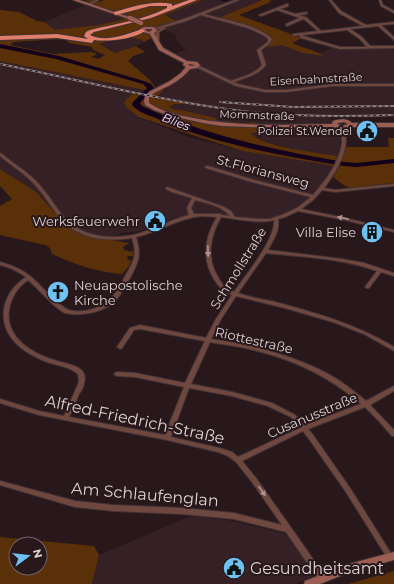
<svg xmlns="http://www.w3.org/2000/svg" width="394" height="584" font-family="Montserrat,sans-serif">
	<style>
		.built { fill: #352025 }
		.green { fill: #5a3009; fill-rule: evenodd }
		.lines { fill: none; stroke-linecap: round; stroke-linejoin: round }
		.stream { stroke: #12001d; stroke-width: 1 }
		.river { fill: #12001d; fill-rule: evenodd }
		.street-casing { stroke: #413235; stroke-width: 2 }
		.secondary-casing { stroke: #413235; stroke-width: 2 }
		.highway-casing { stroke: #413235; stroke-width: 2 }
		.street { fill: #6e473f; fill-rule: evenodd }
		.secondary { fill: #9c5e52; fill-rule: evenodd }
		.highway { fill: #e07e6c; fill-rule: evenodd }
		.rail-casing { stroke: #938688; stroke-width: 2 }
		.rail { stroke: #28181b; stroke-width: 1; stroke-dasharray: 3; stroke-linecap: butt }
		.secondary-bridge-casing { stroke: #413235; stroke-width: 6; stroke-linecap: butt }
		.secondary-bridge { stroke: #9c5e52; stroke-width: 4.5 }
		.oneway { fill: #ab9391 }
		.labels { text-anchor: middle; stroke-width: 4; stroke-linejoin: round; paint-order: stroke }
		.far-street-label { font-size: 11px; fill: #ddd2d4; stroke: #28181b }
		.far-poi-label { font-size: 11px; fill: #ddd2d4; stroke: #28181b; text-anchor: end }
		.far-water-label { font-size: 12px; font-style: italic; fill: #f0d6ff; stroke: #28181b }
		.street-label { font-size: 13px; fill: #ddd2d4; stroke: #28181b }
		.poi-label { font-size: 13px; fill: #ddd2d4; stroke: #28181b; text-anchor: end }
		.near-street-label { font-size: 16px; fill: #ddd2d4; stroke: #28181b }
		.near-poi-label { font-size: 16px; fill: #ddd2d4; stroke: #28181b; text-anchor: start }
	</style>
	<rect width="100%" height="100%" fill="#28181b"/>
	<path class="built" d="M203 0H218L229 3 238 0H262L219 18 261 30 273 39 292 42 300 47 320 53 334 47 341 49 394 47V117L329 118 334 121 332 124 256 125 251 122 243 123 218 121 181 110H175L168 107 176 104 184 106 155 98 188 71 200 66 201 65 199 62 186 60 173 54 186 50 178 43 175 34 164 30 161 31 157 26 175 20 165 15Z
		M85 5 126 19 99 25 59 30H55L45 22Z
		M133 38 141 39 144 42 136 46 115 53 99 44Z
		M0 61 146 90 141 94 136 95 139 117 188 137 243 151 334 166 320 185 303 203 295 209 275 218 259 219 214 213 204 214 169 220 140 231 122 233 107 239 93 237 77 232 68 227 16 179 0 169Z
		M330 126 338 129 340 132 341 138 338 156 300 151 267 142 253 136 251 133 295 130V128Z
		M191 516 227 520 283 533 293 541 316 575 296 584H92L99 555Z"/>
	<path class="green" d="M90 0H95L99 2 104 0H203L165 15 176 21 157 26 161 30 159 34 144 42C137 34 109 41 99 44L115 53 136 46 145 52 133 56 128 61 150 80 155 87 165 89 155 98 188 104H175L169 107 175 110H181L215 118 218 121 243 123 255 122 256 125 332 124 334 127 295 128V130L251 133C261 147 320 153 338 156L334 166 243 151 189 134 139 117 127 108 124 102 132 94 139 95 145 90 0 61V10L19 12 37 21 45 22 55 30 99 25 125 19 85 5 91 4 84 1ZM61 39H66L69 43 92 47 93 50 105 55 99 59 91 57 97 54 91 52 53 54 10 45 14 42Z
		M262 0H273L269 1 271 2 239 15 302 38 292 43C301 48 317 50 323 56L303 53 282 45 267 47 273 39 266 33 215 17H221Z
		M388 138H394V183L350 188 345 186 333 177 342 162 341 161 346 147H389Z
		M0 169 36 192 68 227 77 232 93 237 129 243 123 247 124 250 133 252V256H128L127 259 131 261 129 266 122 274C99 273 74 264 52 254L50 248 45 245 0 235V206L12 199 0 186Z
		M0 537 94 546 99 555 92 584H0ZM16 544H40V568H16Z
		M394 571V584H348Z"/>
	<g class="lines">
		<path class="stream" d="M223 1 226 0"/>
		<path class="river" d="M0 44 59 56 147 82 151 84 154 88 140 103 142 106C207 136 274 150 344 162L357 163 394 159V163L357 167 344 166C281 155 215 145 156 118 148 115 138 112 132 105L133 102 147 88 143 84 56 59 0 48Z"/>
		<g class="street-casing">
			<path id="street" d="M96 0H99L90 5 88 4Z
				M235 0H239L204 14C223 20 257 24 272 39L270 43 261 50 266 65C258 75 245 78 234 82L238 84 265 90H286L333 84H394V86H333L286 92H265L236 86 194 66 197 65 231 81C242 77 255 74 262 65L257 50 268 42V39L265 36 248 28 201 15 186 21 155 30 152 29 184 19Z
				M329 0H331L341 11 366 25 394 22V24L381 25 394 37V40L378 26 350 29 362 37 370 46H394V48L340 49 301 38 299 35 293 36V34H294L318 31 305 20 303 19 287 26 286 25V24L300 18 277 10 261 16 259 15 287 4H288V6L280 9 295 14 307 12V14L299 15 307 18 321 31 363 26 339 13ZM347 30 360 39 367 47H340L303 36 302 35Z
				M379 0H381L383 5 394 11V13L381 6Z
				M163 27 166 28 159 32V40L156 41V32Z
				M342 127H344L345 128C345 132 346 137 346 141 345 158 334 175 324 188L335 190 394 184V186L335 192 322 190 313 200 301 209 345 218 394 230V232L345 220 298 211 285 217 278 219C280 231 273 240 268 250L342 259 364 263 394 273V276L381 272 369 288H367L365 287 377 271C341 258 303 257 266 253L238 293C249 297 260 299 271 301 313 312 356 324 394 347V351L364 334 333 322 285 308 236 296 221 319 211 339C228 342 246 344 263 349 288 356 314 365 337 379 347 386 357 393 366 401L394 386V391L370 405 394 430V436H392L377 419 365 407 308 429 313 435 350 488 392 555 393 557 392 559 390 560 388 559 346 492 309 439 303 431 242 461 256 478 325 576 326 578 325 580 322 581 319 580 286 532 234 519 182 514 113 511 75 507 0 485V481L75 501 113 505 182 508 234 513 282 525 252 482 236 462 228 456 218 452 167 440 39 415 0 403V399L39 411 64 416 79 382 78 374C70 367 60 366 50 363 26 355 0 338 4 309 6 296 14 285 26 277 17 271 10 267 0 265V262C11 265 21 269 30 276 39 283 59 307 69 310 83 314 104 308 113 296 118 291 121 284 124 278 133 263 138 255 132 238 106 242 78 239 60 218 52 208 45 196 36 186 26 174 12 166 0 156V153C4 155 8 159 12 162 23 170 34 177 42 188 50 197 56 208 64 217 80 235 103 239 126 236 148 234 168 220 189 215L187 208 192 198 172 192 166 189V187H167L224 207 231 211 235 217 260 219H270L282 215 297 208 311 197 252 182 206 168 205 167 206 166H208L254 180 313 195C326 180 339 163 342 143 342 138 341 132 342 127ZM195 200C207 203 222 206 230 216L222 215 220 214H194L191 208ZM201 216 217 217C205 237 201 258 214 279 218 286 223 292 232 295L216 319 206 338 140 325 130 328 117 347 120 349 122 348 134 330 140 329 205 341 185 383 135 373 117 372 115 373 114 374 115 375 117 376 135 377 184 387 165 435 69 417C73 409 76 402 79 394 81 391 84 387 84 383 85 381 85 376 84 374 81 365 62 363 54 360 31 353 5 337 9 310 11 297 18 287 28 280 37 287 56 310 65 313 81 317 106 312 117 299 122 293 125 285 130 278 138 263 142 255 136 237 159 232 176 219 201 216ZM221 217C237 219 258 224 274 220 276 239 245 276 234 292 226 289 222 285 218 277 206 258 210 236 221 217ZM210 342C227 345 244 347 261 352 299 362 331 378 361 404L305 425 295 415 272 403 232 392 191 384ZM189 388 232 396 268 406 291 417 300 428 238 457 232 452 219 448 171 437Z"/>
		</g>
		<g class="secondary-casing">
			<path id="secondary" d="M73 0H79L132 18 129 19Z
				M144 27H154L157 31 154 33 163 48 187 61 197 62 200 65 197 68 190 69C185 75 179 80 172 84 165 88 156 91 149 97V103C162 112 178 115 193 118 239 127 285 125 332 124L333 121C340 119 347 118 352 123H394V127H352L343 130 334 127 278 128 222 126 203 123 168 115 154 110 145 105 144 101 145 97 149 92 170 81 181 73 186 67 183 65 184 63 159 50 150 34 140 31V29ZM146 29H152V30L149 32 145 30ZM189 64 195 65 192 66 188 65ZM344 122 348 124 343 126 337 124 338 123Z
				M394 552V560L350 572 320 584H304L305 581 349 564Z"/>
		</g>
		<g class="highway-casing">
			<path id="highway" d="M189 0H197L151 18 94 32 90 35C106 43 127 34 142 29L145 31C134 39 108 42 94 40L92 43 57 38 0 40V36L57 34 88 39 84 36 86 32 90 30C115 24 143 20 167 8V6H150L116 15 114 14V12C133 7 152 0 172 4V6Z"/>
		</g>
		<use href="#street" class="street"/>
		<use href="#secondary" class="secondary"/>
		<use href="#highway" class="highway"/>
		<g class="rail-casing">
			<path id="rail" d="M0 64C80 80 161 101 242 111 292 117 343 117 394 115
				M220 102 293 107 394 106"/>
		</g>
		<use href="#rail" class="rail"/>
		<g class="secondary-bridge-casing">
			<path id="secondary-bridge" d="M130 18 141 23"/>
		</g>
		<use href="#secondary-bridge" class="secondary-bridge"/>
	</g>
	<defs><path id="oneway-solid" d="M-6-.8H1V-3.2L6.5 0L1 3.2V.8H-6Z"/></defs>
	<g class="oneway">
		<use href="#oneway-solid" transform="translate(343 218) rotate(-168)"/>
		<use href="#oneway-solid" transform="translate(208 251) rotate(89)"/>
		<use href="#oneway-solid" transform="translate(262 491) rotate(55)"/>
	</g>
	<defs>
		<g id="civic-disc" transform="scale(1.15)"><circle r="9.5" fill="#6dc2f3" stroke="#28181b"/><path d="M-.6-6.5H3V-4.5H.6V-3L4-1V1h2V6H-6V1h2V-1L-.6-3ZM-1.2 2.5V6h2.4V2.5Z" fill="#111"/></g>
		<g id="building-disc" transform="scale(1.15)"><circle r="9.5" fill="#6dc2f3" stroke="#28181b"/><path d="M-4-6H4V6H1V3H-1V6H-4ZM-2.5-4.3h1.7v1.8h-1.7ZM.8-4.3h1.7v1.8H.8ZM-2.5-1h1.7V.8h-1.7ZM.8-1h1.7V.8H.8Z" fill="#111"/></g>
		<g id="church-disc" transform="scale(1.15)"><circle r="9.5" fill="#6dc2f3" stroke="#28181b"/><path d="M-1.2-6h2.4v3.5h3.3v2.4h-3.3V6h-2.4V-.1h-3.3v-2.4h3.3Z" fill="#111"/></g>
	</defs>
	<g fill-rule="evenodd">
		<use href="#civic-disc" x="367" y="131"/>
		<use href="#civic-disc" x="155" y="221"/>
		<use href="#building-disc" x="372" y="232"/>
		<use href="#church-disc" x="58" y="292"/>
		<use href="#civic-disc" x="234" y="568"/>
	</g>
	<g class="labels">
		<g class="far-street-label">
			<text transform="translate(316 79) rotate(-3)" y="4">Eisenbahnstraße</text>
			<text transform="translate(257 115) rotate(2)" y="4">Mommstraße</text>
		</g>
		<g class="far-poi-label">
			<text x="352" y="135">Polizei St.Wendel</text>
		</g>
		<g class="far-water-label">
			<text transform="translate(176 122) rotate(21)" y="4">Blies</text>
		</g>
		<g class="street-label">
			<text transform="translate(263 171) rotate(15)" y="5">St.Floriansweg</text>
			<text transform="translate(238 268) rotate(-58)" y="5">Schmollstraße</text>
			<text transform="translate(254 340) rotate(13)" y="5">Riottestraße</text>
			<text transform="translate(312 415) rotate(-23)" y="5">Cusanusstraße</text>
		</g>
		<g class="poi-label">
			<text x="140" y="226">Werksfeuerwehr</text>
			<text x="356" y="237">Villa Elise</text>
			<text x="74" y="290" text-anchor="start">Neuapostolische<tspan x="74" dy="15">Kirche</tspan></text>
		</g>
		<g class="near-street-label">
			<text transform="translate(135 419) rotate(12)" y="6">Alfred-Friedrich-Straße</text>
			<text transform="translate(145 494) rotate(5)" y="6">Am Schlaufenglan</text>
		</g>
		<g class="near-poi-label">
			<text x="250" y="574">Gesundheitsamt</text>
		</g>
	</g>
	<g transform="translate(28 556) rotate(75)"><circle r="19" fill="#28181b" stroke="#706265"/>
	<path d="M0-3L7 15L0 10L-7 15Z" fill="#6dc2f3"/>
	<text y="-6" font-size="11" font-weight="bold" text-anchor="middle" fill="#ddd2d4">N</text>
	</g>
</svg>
